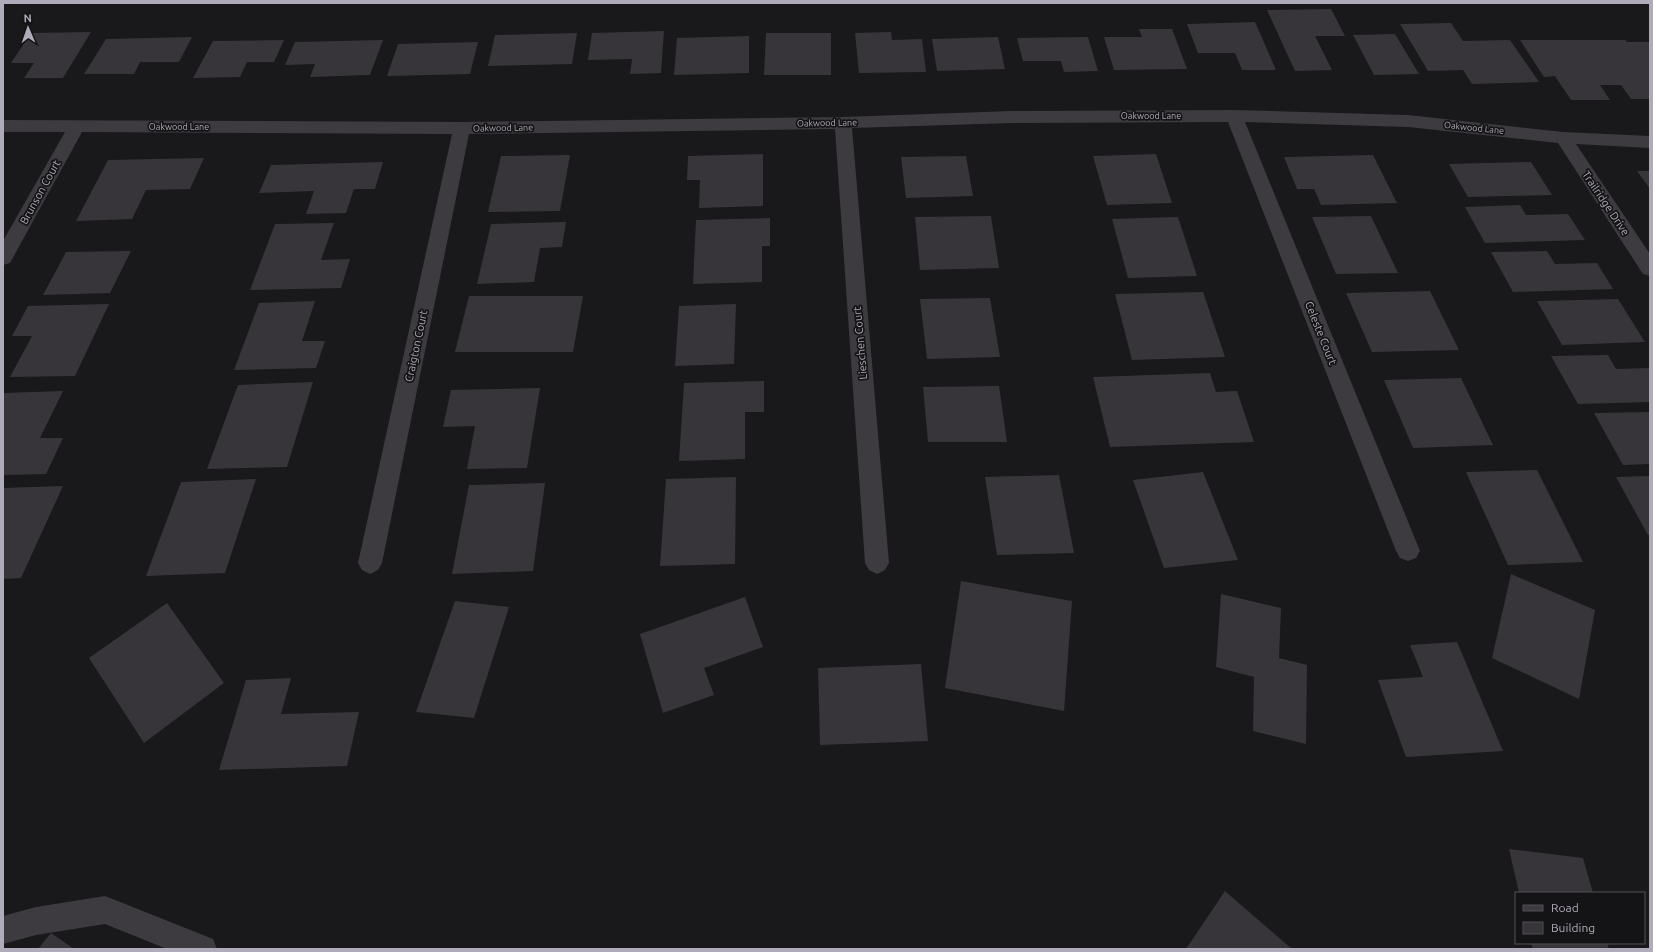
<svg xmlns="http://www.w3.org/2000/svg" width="1653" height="952" font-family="Ubuntu,sans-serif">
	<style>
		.building { fill: #373539 }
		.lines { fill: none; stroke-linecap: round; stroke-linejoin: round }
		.minor { fill: #3e3b40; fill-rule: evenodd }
		.labels { text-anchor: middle; stroke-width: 3.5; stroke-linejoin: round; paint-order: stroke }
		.far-street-label { font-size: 9px; fill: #b0abb8; stroke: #141315 }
		.street-label { font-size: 11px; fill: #b0abb8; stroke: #141315 }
	</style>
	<rect width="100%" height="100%" fill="#19181a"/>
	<path class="building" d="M1331 9 1345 36H1315L1332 70 1295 71 1267 10Z
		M1255 22 1276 70H1242L1235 53H1198L1187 24Z
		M1451 23 1463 41 1510 40 1539 82 1472 84 1463 70 1428 71 1400 24Z
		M1139 29H1172L1187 69 1114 70 1104 37H1142Z
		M664 31 661 73 630 74 632 59 588 60 592 33Z
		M91 32 63 78H24L34 63H11L31 33Z
		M891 32 892 40 922 39 926 72 859 73 855 33Z
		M577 33 572 64 488 66 495 35Z
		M766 33H831V75H764Z
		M1395 34 1419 74 1374 75 1353 35Z
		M749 36V73L674 75 677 38Z
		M192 37 179 62H140L134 74H84L106 39Z
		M998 37 1005 69 937 71 932 39Z
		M1088 37 1098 71 1064 72 1061 61H1023L1017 38Z
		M284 40 274 62H247L240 77 193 78 213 41Z
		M383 40 370 75 310 77 315 64 285 65 295 42Z
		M1520 40H1625L1627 42H1650V99H1631L1621 85H1600L1610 100H1571L1555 76 1544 77Z
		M478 42 470 74 387 76 398 44Z
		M763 154V206L699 208 700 180H687L688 156Z
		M1156 154 1172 203 1107 205 1093 156Z
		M570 155 560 211 488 212 501 156Z
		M1373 155 1397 203 1321 205 1314 189H1297L1284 157Z
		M966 156 973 196 906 198 901 157Z
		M204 158 190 189 146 190 132 219 76 221 108 160Z
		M383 162 375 189H354L346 213 306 214 314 191 259 193 271 165Z
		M1531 162 1552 195 1468 197 1449 164Z
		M1637 171H1650V189Z
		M1520 205 1526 215 1568 214 1585 240 1485 243 1465 207Z
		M991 216 999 268 920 270 915 217Z
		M1371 216 1398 273 1336 274 1312 217Z
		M1178 217 1197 276 1128 278 1112 219Z
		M770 218V246H762V282L693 284 696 220Z
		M566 222 562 247 540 248 534 282 477 284 491 224Z
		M334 223 321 260 350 259 341 288 250 290 275 224Z
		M131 251 110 293 43 295 66 252Z
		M1547 251 1555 264 1597 263 1613 289 1513 292 1491 252Z
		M1430 291 1459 350 1372 352 1346 293Z
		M1203 292 1225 357 1132 360 1115 294Z
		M469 296H583L573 352H455Z
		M990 298 1000 357 927 359 920 299Z
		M1618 299 1645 342 1562 345 1537 301Z
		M315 301 302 341H325L316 368 234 370 259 303Z
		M109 304 75 376 10 377 32 336H12L28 306Z
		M736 304 734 364 675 366 679 306Z
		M1608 355 1616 369 1650 368V402L1578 404 1551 356Z
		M1210 373 1216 392 1237 391 1254 442 1110 447 1093 377Z
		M1461 378 1493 445 1413 448 1384 380Z
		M764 381V412H745V459L679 461 684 383Z
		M313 382 287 467 207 469 238 385Z
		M999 386 1007 442H928L923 387Z
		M540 388 527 468 467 469 475 426 443 427 451 390Z
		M63 391 40 438H63L46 474 3 475V393Z
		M1650 412V464L1623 465 1594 413Z
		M1537 470 1583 562 1508 565 1466 472Z
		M1203 472 1238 560 1164 568 1133 480Z
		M1059 475 1074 553 997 555 985 477Z
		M1650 476V535H1648L1616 477Z
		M736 477 735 564 660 566 666 479Z
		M256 479 225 573 146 576 181 482Z
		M545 483 533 571 452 574 469 485Z
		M63 486 21 578 3 579V488Z
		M1511 574 1595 610 1579 699 1492 658Z
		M961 581 1072 601 1064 711 945 688Z
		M1221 594 1281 608 1279 658 1307 665 1306 744 1253 731 1254 677 1216 667Z
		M745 597 763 647 704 668 714 695 663 713 640 634Z
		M455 601 509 607 474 718 416 712Z
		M167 603 224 683 144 743 89 658Z
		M1457 642 1503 751 1406 757 1378 680 1423 677 1410 645Z
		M921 664 928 741 820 745 818 668Z
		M291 678 281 714 359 712 347 766 219 770 246 680Z
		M1509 849 1583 858 1593 893H1519Z
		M1225 891 1292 949H1186Z
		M51 933 74 949H38Z
		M1531 943H1607L1609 949H1533Z"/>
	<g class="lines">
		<path class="minor" d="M1234 110 1408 115 1563 132 1650 136V148L1576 144 1650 254V276L1643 274 1558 143 1408 127 1245 122 1420 551 1416 558 1408 561 1400 558 1396 551 1228 122 1012 123 852 128 889 563 885 570 877 574 869 570 865 563 835 129 469 134 382 563 378 570 370 574 362 570 358 563 452 134 82 132 10 263 3 265V241L65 132H3V120L462 122 843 117 1012 111Z
			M105 896 213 939 217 949H167L105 924 36 935 3 944V916L36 907Z"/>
	</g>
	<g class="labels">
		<g class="far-street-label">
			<text x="1151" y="119">Oakwood Lane</text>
			<text transform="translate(827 123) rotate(-1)" y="3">Oakwood Lane</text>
			<text x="179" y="130">Oakwood Lane</text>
			<text transform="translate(503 128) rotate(-1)" y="3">Oakwood Lane</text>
			<text transform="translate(1474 128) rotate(6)" y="3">Oakwood Lane</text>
		</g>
		<g class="street-label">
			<text transform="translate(40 192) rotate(-61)" y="4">Brunson Court</text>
			<text transform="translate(1606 203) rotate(56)" y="4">Trailridge Drive</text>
			<text transform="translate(1321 333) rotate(68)" y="4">Celeste Court</text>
			<text transform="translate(860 343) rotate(-95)" y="4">Lieschen Court</text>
			<text transform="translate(416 346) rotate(-78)" y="4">Craigton Court</text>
		</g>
	</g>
	<rect width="1653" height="952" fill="none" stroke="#b0abb8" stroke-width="8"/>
	<rect x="1515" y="892" width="130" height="52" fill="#141315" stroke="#525056"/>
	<rect x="1523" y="905" width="20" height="6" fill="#3e3b40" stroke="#525056"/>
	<text x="1551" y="912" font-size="12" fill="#b0abb8">Road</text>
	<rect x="1523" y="922" width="20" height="12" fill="#373539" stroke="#525056"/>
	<text x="1551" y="932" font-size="12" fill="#b0abb8">Building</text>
	<g transform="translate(28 28) rotate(358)" stroke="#141315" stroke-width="3" paint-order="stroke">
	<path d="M0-3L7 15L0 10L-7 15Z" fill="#b0abb8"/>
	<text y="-6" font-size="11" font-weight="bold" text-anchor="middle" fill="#b0abb8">N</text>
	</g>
</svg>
